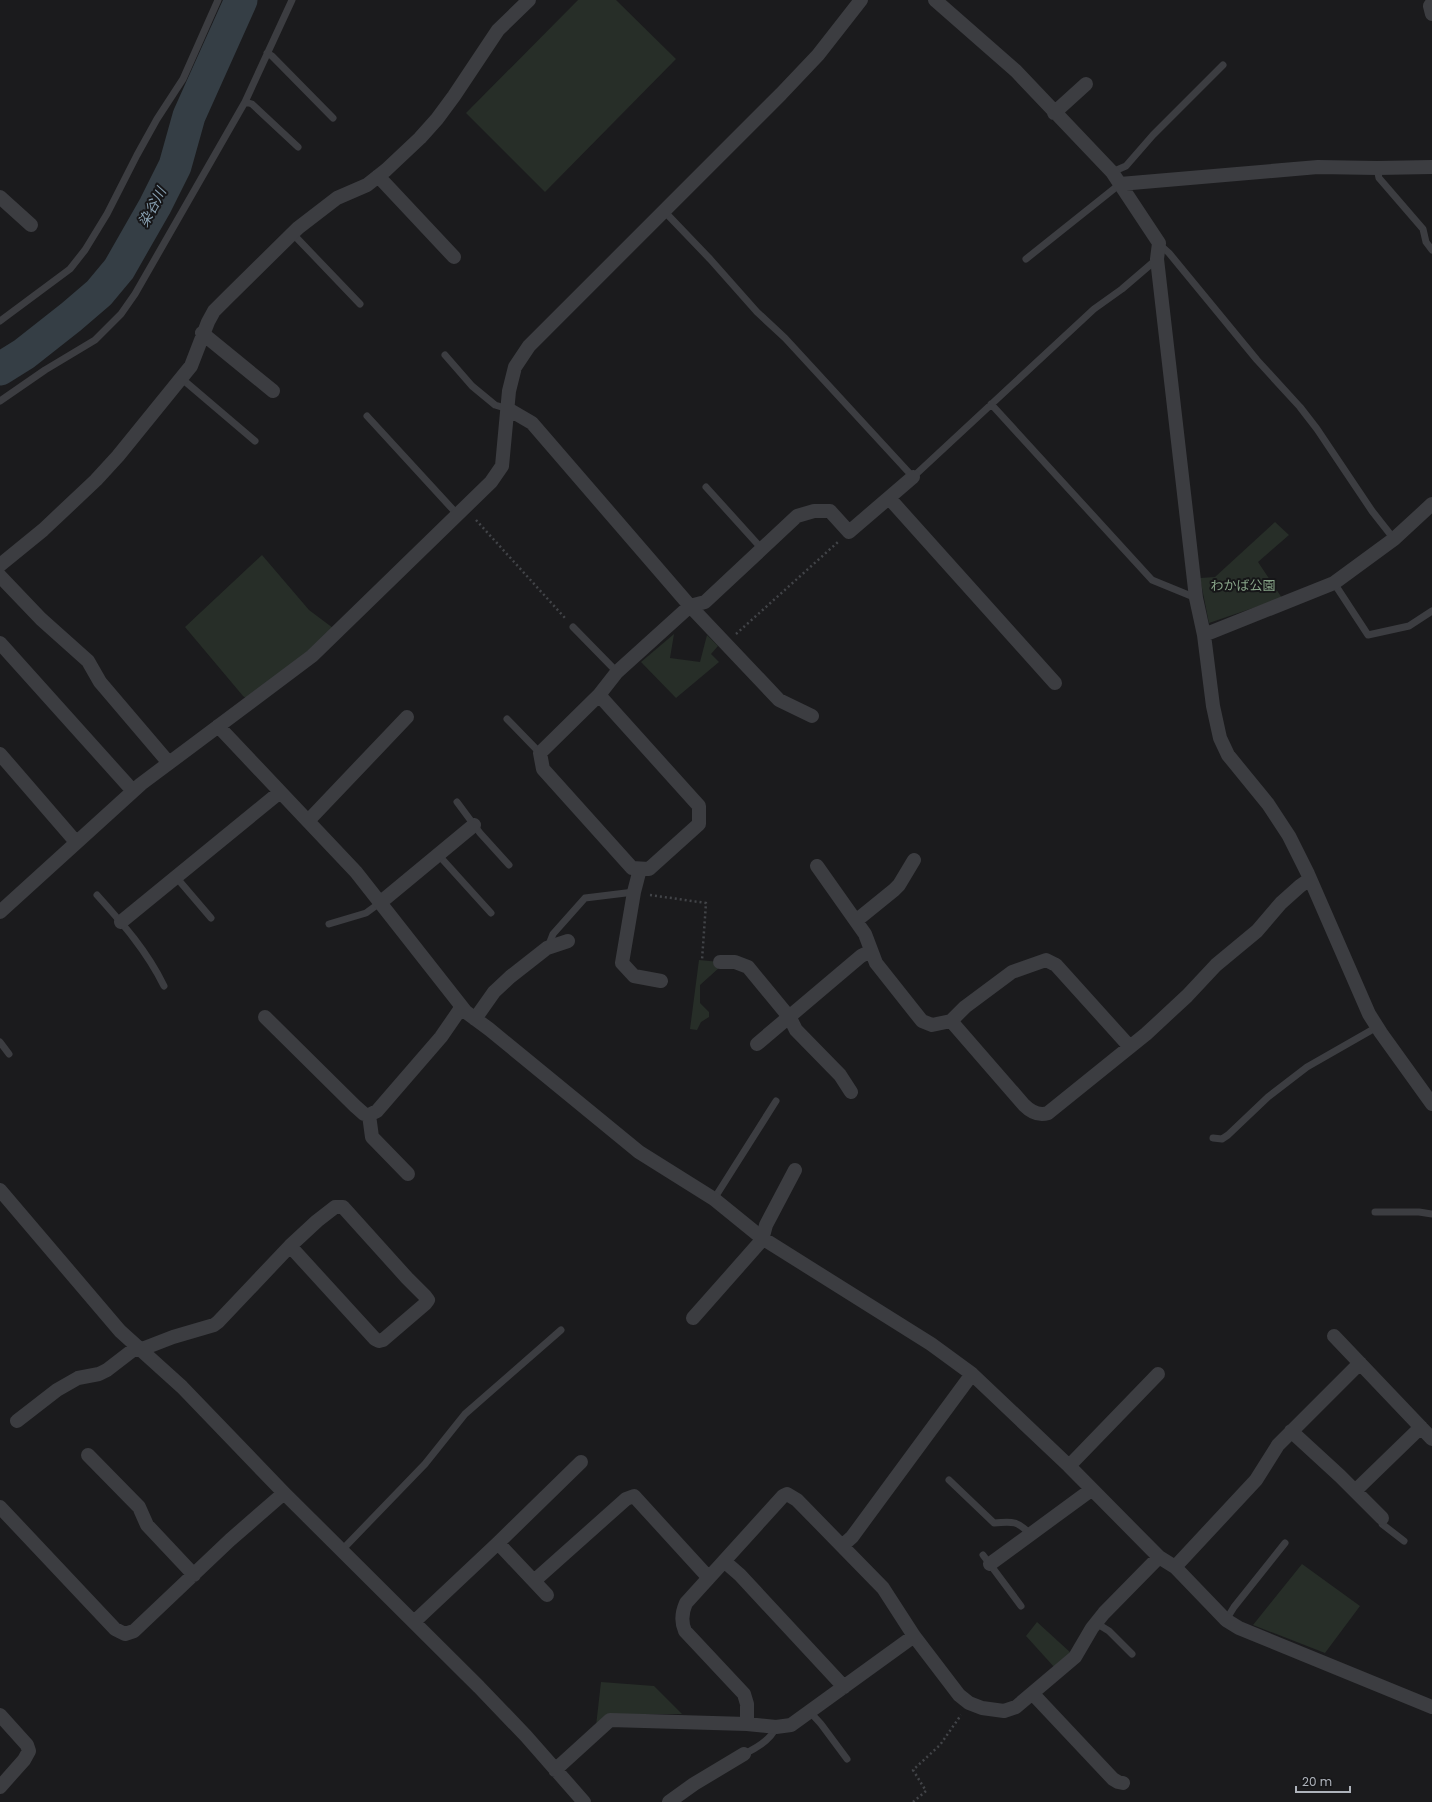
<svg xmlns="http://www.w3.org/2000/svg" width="1432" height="1802" font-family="Poppins,'Noto Sans JP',sans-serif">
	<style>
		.green { fill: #272e28 }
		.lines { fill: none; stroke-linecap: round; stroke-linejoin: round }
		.river { stroke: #353e45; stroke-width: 33 }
		.path { stroke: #424448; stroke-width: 2.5; stroke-dasharray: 2 3; stroke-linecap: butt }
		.lane { stroke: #3c3d41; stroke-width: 7 }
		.street { stroke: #3c3d41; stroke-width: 14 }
		.labels { text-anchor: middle; stroke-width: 4; stroke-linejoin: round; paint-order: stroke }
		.park-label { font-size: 13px; fill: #87a488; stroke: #161618 }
		.water-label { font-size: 14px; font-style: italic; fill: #89a1b2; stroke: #161618 }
	</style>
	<rect width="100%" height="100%" fill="#1b1b1d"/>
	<path class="green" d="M578 0H616L676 59 545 192 466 113Z
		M1275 522 1289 535 1258 562 1282 598 1209 623 1200 578 1215 577Z
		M262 555 309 610 333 628 308 653 247 699 243 696 185 627Z
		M674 634 670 658 700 662 707 635 718 646 711 654 719 662 676 698 641 662Z
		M699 960 720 962V967L700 985V1003L709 1012V1017L701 1022 697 1030 690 1029Z
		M1302 1564 1360 1606 1325 1653 1253 1625Z
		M1037 1622 1071 1653 1055 1668 1026 1636Z
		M601 1682 654 1686 682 1714H618L596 1726Z"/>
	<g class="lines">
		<path class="river" d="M0 369 24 354 71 317 99 293 119 269 155 206 175 166 189 116 241 0"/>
		<path class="path" d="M476 520 565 618
			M736 634 838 542
			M650 895 706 903 702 960
			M913 1802 926 1791 913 1770 940 1745 961 1715"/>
		<path class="lane" d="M267 53 272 56 333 118
			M245 102 252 104 298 147
			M1377 168 1379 178 1423 229 1426 242 1432 250
			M1112 172 1126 166 1153 135 1223 65
			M664 211 710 259 757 312 785 338 913 477 1094 309 1122 289 1157 259
			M293 234 360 304
			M1159 244 1169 253 1257 360 1300 407 1317 429 1372 511 1394 539
			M1026 259 1120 184
			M0 321 70 269 85 250 107 214 137 155 157 119 183 79 218 0
			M445 355 472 386 495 405 508 409
			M181 378 255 441
			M0 401 45 370 95 340 121 314 135 294 245 102 292 0
			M991 404 1152 580 1196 598
			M367 416 457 514
			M706 487 762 549
			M1334 583 1368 635 1409 626 1432 611
			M573 627 617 672
			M507 719 540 753
			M457 802 480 833 509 865
			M439 854 443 860 491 913
			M176 877 211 918
			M97 895C123 924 147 951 164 986
			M329 924 366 913 381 902
			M548 947 553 934 585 898 634 892
			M0 1042 9 1054
			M1213 1138 1222 1139 1228 1135 1268 1097 1307 1067 1377 1027
			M714 1199 776 1101
			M1375 1212H1419L1432 1214
			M949 1480 994 1523C1013 1521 1018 1521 1031 1535
			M1382 1518V1524L1404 1541
			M342 1550 425 1464 465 1414 561 1330
			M983 1555 1021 1606
			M1226 1620 1234 1607 1285 1543
			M1096 1623 1109 1631 1132 1654
			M810 1712 821 1724 847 1759
			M744 1754C757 1748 771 1740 776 1727"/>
		<path class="street" d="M935 0 1016 71 1112 172 1159 243 1157 259 1196 598 1204 635 1213 706 1220 738 1228 755 1268 804 1289 836 1308 874 1369 1014 1381 1033 1432 1104
			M1432 3 1430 6 1432 14
			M1054 113 1086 84
			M378 176 454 257
			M1120 184 1318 167 1377 168 1432 167
			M0 197 31 225
			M202 333 273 391
			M508 409 532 423 690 606 779 700 812 716
			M889 498 1055 683
			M0 565 43 530 96 480 118 456 191 366 208 322 214 311 227 298 298 228 337 198 367 185 386 170 420 138 437 119 454 96 498 30 529 0
			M0 576 41 619 88 661 100 682 169 763
			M1204 635 1334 583 1394 539 1432 504
			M0 643 133 791
			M599 695 699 806V824L649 869 632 868 543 769 540 753 599 695 617 672 690 606 705 602 797 516 814 511H830L849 532 913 477
			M218 726 356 872 466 1012 489 1029 639 1152 714 1199 762 1238 931 1344 972 1374 1069 1466 1159 1557 1175 1567 1226 1620 1239 1628 1432 1707
			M0 754 76 842
			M308 821 407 717
			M817 866 865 934 876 963 922 1021 932 1025 951 1021 965 1007 1012 972 1046 960 1056 965 1130 1047
			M640 869 634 892 622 963 634 976 661 981
			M381 902 474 825
			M0 912 141 784 312 656 491 482 502 466 509 391 515 367 529 346 781 94 818 55 861 0
			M857 920 894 890 899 885 914 860
			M121 922 280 792
			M720 962H735L748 967 790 1018 796 1030 840 1075 851 1092
			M265 1017 355 1106 364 1114 369 1115 377 1111 441 1037 461 1008
			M475 1019 494 992 510 977 547 948 568 941
			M951 1021 1024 1105C1031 1112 1039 1116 1048 1113L1146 1034 1187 996 1216 965 1257 931 1281 903 1300 886 1310 879
			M757 1044 861 956 871 951
			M369 1115 372 1137 408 1174
			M0 1190 120 1331 182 1387 284 1493 479 1687 526 1736 584 1802
			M693 1318 762 1240 766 1225 795 1170
			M1334 1336 1432 1439
			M17 1421 57 1390 78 1378 99 1374 107 1370 133 1350 142 1349 173 1337 214 1325 218 1322 290 1246 317 1221 335 1207H343L407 1278 425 1296 428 1300 425 1304 383 1340 379 1341 375 1339 290 1246
			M1291 1431 1340 1476 1382 1518
			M88 1455 139 1507 147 1525 194 1575
			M1069 1466 1158 1374
			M1355 1491 1421 1427
			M0 1507 115 1629 125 1634 134 1631 230 1540 284 1493
			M498 1543 547 1595
			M842 1546 852 1537 972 1374
			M724 1561 740 1575 844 1687
			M990 1564 1091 1490
			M1175 1567 1256 1480 1278 1445 1360 1363
			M534 1581 626 1499 634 1496 708 1577
			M414 1622 498 1543 581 1462
			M1033 1694 1113 1779 1118 1782 1123 1783
			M0 1715 27 1745 29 1751 24 1760 0 1787
			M747 1724V1704L744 1694 685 1631C681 1622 682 1612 686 1603L783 1496 787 1494 797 1500 883 1588 914 1636 959 1695 969 1703 982 1708 1004 1711 1016 1707 1075 1657 1092 1628 1104 1613 1159 1557
			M555 1770 610 1720 747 1724 776 1727 791 1725 914 1636
			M669 1802 694 1784 744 1754"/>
	</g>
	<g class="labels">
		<g class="park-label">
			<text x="1243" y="590">わかば公園</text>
		</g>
		<g class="water-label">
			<text transform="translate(152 207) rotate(-62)" y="5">染谷川</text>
		</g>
	</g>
	<path d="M1296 1786v6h54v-6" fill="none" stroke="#aeb3bb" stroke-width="2"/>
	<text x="1302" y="1786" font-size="12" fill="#aeb3bb" stroke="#161618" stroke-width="3" paint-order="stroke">20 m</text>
</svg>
